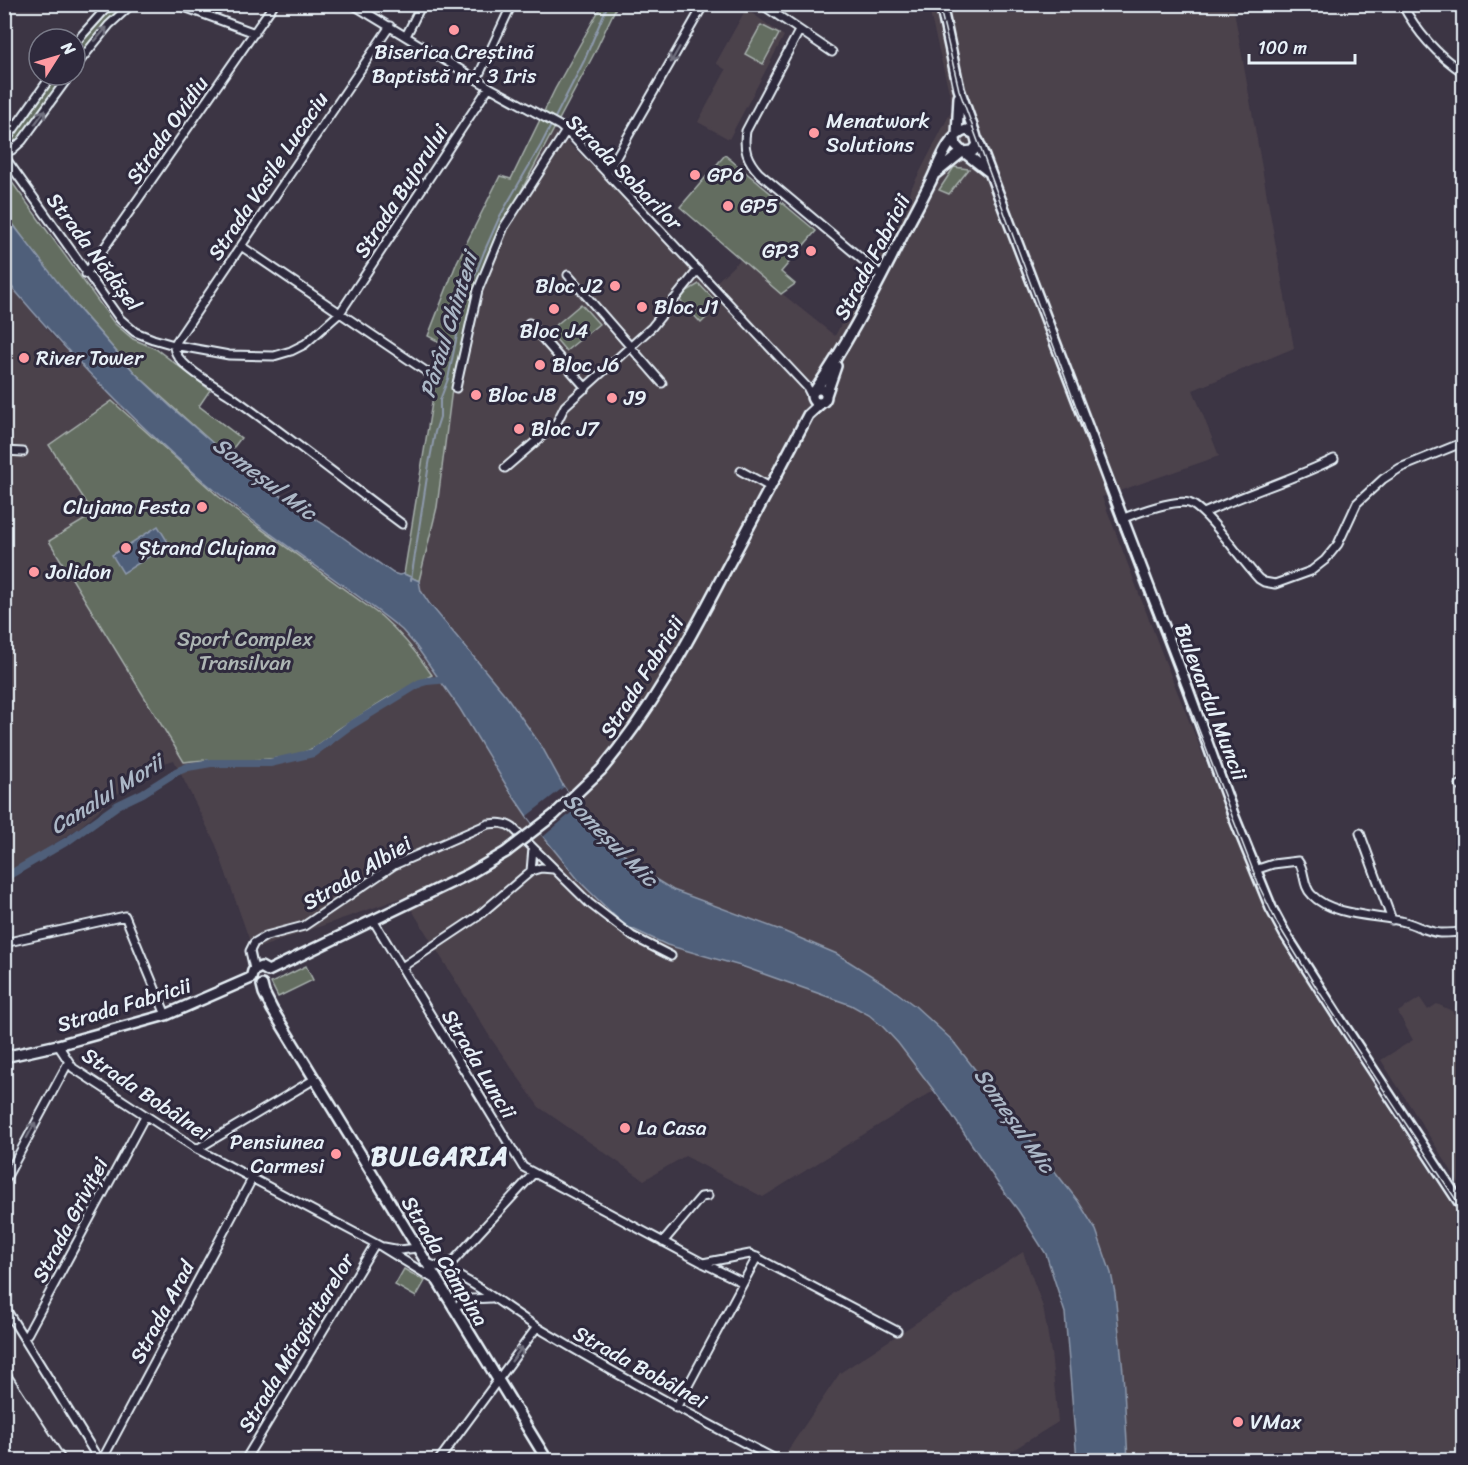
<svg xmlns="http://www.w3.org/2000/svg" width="1468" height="1465" font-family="Sriracha,sans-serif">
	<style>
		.built { fill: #4c424c }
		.green { fill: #646d61; stroke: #a6afac; stroke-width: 1.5 }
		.water { fill: #505f7a; stroke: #8d99ac; stroke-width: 1.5 }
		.pier { fill: #3c3544 }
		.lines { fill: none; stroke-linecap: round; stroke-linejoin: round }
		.stream { stroke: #8d99ac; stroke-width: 2 }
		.canal { stroke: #505f7a; stroke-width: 8 }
		.minor-casing { stroke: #e8f1f8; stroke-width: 11 }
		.major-casing { stroke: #e8f1f8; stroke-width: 14 }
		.minor { stroke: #2f2a3d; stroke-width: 7 }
		.major { stroke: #2f2a3d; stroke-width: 9 }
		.tram { stroke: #e8f1f8; stroke-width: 1.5 }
		.rail { stroke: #e8f1f8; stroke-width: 2 }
		.major-bridge-casing { stroke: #e8f1f8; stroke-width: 14; stroke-linecap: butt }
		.major-bridge { stroke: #2f2a3d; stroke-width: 9 }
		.oneway { stroke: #70707e }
		.poi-dot { fill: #ff9aa2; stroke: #2f2a3d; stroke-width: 2 }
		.labels { text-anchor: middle; stroke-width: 6; stroke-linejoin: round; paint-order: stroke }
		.poi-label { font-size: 21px; fill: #e8f1f8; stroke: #2f2a3d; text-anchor: start }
		.street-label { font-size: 21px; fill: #e8f1f8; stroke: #2f2a3d }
		.park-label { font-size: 21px; fill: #adb6b4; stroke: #2f2a3d }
		.water-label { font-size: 22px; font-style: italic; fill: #abb7c6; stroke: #2f2a3d }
		.district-label { font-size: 27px; font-weight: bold; letter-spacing: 1.5px; fill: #e8f1f8; stroke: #2f2a3d }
	</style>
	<rect width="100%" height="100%" fill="#3c3544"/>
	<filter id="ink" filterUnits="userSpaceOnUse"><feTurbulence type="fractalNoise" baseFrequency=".0167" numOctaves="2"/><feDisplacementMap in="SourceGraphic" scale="12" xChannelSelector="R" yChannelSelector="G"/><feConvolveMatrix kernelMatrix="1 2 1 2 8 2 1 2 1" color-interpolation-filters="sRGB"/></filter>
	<g filter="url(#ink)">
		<path class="built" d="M928 5H1233L1294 348 1193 390 1219 456 1102 497 1166 664 1254 881 1320 1003 1463 1221V1460H1128L1123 1372 1115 1293 1096 1230 1078 1201 952 1040 861 968 837 954 783 931 673 890 637 868 579 806 564 787 542 747 507 697 421 591 419 581 437 507 453 381 473 293 488 253 553 130 629 197 713 285 740 260 835 336 953 108Z
			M746 9 784 36 729 139 698 122 726 70 716 63Z
			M4 279 55 339 152 435 228 502 402 630 416 646 460 709 509 790 528 818 581 883 606 909 624 925 667 945 783 980 851 1005 869 1015 883 1027 898 1043 935 1090 763 1197 685 1156 644 1180 539 1107 490 1037 404 897 253 950 216 845 174 760 147 768 80 827 5 876Z
			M1420 998 1428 1010 1437 1004 1452 1011 1463 1025V1189L1381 1060 1413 1040 1398 1012Z
			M1023 1252 1043 1307 1051 1353 1058 1422 997 1460H799L786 1453 840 1373Z"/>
		<path class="green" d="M114 5H127L106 23 75 61V47L101 16Z
			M602 5H617L594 54 488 253 473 293 453 381 437 507 419 581 404 574 437 372 445 345 428 336 457 262 500 176 511 179 555 89Z
			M761 25 779 34 763 64 745 54Z
			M56 75H65L20 139 15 143 10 140Z
			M725 155 816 231 781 272 795 284 781 294 680 207Z
			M954 167 969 169 949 194 939 190Z
			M5 180 11 181 114 323 133 339 156 349 210 390 199 406 241 438 227 456 136 374 53 279 5 213Z
			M699 284 719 305 701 323 677 297Z
			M581 304 599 324 566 351 549 331Z
			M112 401 228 505 381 616C402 634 417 653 432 675 418 683 402 690 388 698 373 707 359 717 345 725 332 732 321 746 307 751 268 766 225 756 184 762L49 541 94 514 49 445Z
			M306 966 313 980 278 997 271 983Z
			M404 1269 425 1281 416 1297 395 1285Z"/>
		<path class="water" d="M4 213 77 307 136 374 171 407 252 477 334 531 393 573 399 575 404 574 419 581 421 591 429 603 507 697 542 747 564 787 579 806 637 868 673 890 783 931 837 954 888 986 915 1006 952 1040 1078 1201 1096 1230 1111 1273 1115 1293 1123 1372 1128 1460H1077L1065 1313 1046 1254 1018 1210 999 1185 948 1109 898 1043 883 1027 869 1015 851 1005 744 967 667 945 624 925 581 883 528 818 509 790 460 709 416 646 402 630C347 585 286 548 230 503 147 436 73 360 5 279Z
			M158 526 169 544 123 573 112 555Z"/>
		<path class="pier" d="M564 787 579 806 543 837 527 816Z"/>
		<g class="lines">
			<path class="stream" d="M411 580 429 464 435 432 440 417V400L448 379 461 316 469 291 484 252 500 216 541 145 584 61 608 4"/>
			<path class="canal" d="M4 878 69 840 118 805 143 793 176 772 188 767 211 763H270L313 753 348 727 420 683 427 681 449 679"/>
			<g class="minor-casing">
				<path id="minor" d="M176 4 255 33
					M352 4 489 87 560 126 573 137 807 387 811 395
					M761 4 832 52
					M1402 4C1417 33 1437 55 1464 73
					M799 31 746 131C743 149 747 160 759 173L882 276
					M406 36 422 4
					M75 43 110 4
					M75 67 109 25 132 4
					M477 79 512 4
					M4 146 11 133 52 75
					M4 152 12 150 22 141 70 75
					M4 156 120 319 135 332 153 339 174 345 229 355 274 356 291 351 305 344 340 313 489 87
					M607 173 704 4
					M241 246 427 372
					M86 274 274 4
					M568 275 662 383
					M529 323 586 388
					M174 345 390 26
					M174 345C173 364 216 386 231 396 289 437 345 482 402 524
					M456 388 478 290 504 227 566 131
					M4 451 23 452
					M505 468 556 424 565 406 652 327 698 270
					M741 471 770 487
					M1204 513C1247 493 1292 480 1334 459
					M1121 519C1137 513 1174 499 1189 503 1207 509 1243 563 1259 579L1264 582 1275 584 1311 571 1325 560 1338 544 1357 503 1383 479 1400 468 1464 442
					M1460 785 1464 791
					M1360 833 1392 920
					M1255 870 1273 864 1298 861C1306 871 1302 886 1312 895 1332 916 1378 915 1405 922 1416 925 1428 932 1440 933 1448 933 1456 933 1464 931
					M531 871 533 848
					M373 920 523 1167 703 1263 742 1282
					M4 943 125 916 166 1015
					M402 967 477 917 531 871 541 868 553 869
					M254 969 250 951 254 943 266 936 304 926 394 865 488 824C497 823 505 822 513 828L589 903 632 936 671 956
					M58 1045 73 1068 197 1149 382 1247 437 1281
					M197 1149 315 1079
					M4 1182 68 1063
					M663 1242 701 1197 708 1196
					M384 1247 400 1250 417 1248
					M427 1263C471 1276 506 1309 545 1332 621 1377 698 1419 777 1460
					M703 1263 750 1254 897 1331
					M446 1269 534 1173
					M4 1306 99 1460
					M453 1308 470 1299 491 1298
					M24 1338 28 1333 145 1116
					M676 1408 757 1257
					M102 1460 252 1179
					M245 1460 375 1244
					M439 1460 537 1327"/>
			</g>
			<g class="major-casing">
				<path id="major" d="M941 4 959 89 975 134
					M957 135 959 97
					M978 141 1186 684 1234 817 1271 908 1285 934 1338 1017 1464 1209
					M965 153 988 171
					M936 173 962 152
					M812 396a7 7 0 1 1 14 0a7 7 0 1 1-14 0Z
					M816 389C845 347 868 303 891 258 904 232 918 207 931 181 939 165 948 135 966 130L975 134 978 145 973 151 962 152 956 146 955 139
					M826 395 836 366
					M601 770C651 711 687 644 722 577 751 523 780 469 808 415L821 403
					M268 971 469 874 506 852
					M251 978 253 971 261 967 268 971
					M262 985 264 993 272 1009 547 1460
					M4 1057 58 1045 166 1015 251 978"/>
			</g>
			<use href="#minor" class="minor"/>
			<use href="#major" class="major"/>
			<path class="tram" d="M939 4 959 90 1118 520 1259 886 1277 923 1316 987 1464 1212"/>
			<path class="rail" d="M4 1363 67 1460"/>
			<g class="major-bridge-casing">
				<path id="major-bridge" d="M506 852 554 815 601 770"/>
			</g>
			<use href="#major-bridge" class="major-bridge"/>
		</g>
		<defs><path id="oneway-shaft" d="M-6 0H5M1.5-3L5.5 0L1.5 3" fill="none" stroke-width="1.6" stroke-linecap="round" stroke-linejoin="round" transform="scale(1.5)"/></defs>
		<g class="oneway">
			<use href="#oneway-shaft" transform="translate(101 34) rotate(-49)"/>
			<use href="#oneway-shaft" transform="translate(675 55) rotate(120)"/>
			<use href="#oneway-shaft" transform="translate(40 117) rotate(-54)"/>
			<use href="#oneway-shaft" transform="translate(31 1130) rotate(-62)"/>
			<use href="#oneway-shaft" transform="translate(517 1354) rotate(-53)"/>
		</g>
	</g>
	<g class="poi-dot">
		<circle cx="454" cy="30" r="6"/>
		<circle cx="814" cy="133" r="6"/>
		<circle cx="695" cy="175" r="6"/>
		<circle cx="728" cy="206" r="6"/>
		<circle cx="811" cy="251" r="6"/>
		<circle cx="615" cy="286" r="6"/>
		<circle cx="642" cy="307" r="6"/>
		<circle cx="554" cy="309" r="6"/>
		<circle cx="24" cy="358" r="6"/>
		<circle cx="540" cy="365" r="6"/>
		<circle cx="476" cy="395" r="6"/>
		<circle cx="612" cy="398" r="6"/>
		<circle cx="519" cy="429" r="6"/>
		<circle cx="202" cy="507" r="6"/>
		<circle cx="126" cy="548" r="6"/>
		<circle cx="34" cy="572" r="6"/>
		<circle cx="625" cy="1128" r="6"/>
		<circle cx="336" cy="1154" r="6"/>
		<circle cx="1238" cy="1422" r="6"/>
	</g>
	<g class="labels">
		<g class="poi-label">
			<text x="454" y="59" text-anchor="middle">Biserica Creștină<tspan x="454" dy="24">Baptistă nr. 3 Iris</tspan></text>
			<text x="826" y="128">Menatwork<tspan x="826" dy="24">Solutions</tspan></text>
			<text x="707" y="182">GP6</text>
			<text x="740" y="213">GP5</text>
			<text x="799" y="258" text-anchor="end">GP3</text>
			<text x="603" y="293" text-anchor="end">Bloc J2</text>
			<text x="654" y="314">Bloc J1</text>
			<text x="554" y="338" text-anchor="middle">Bloc J4</text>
			<text x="36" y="365">River Tower</text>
			<text x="552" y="372">Bloc J6</text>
			<text x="488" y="402">Bloc J8</text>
			<text x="624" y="405">J9</text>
			<text x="531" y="436">Bloc J7</text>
			<text x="190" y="514" text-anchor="end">Clujana Festa</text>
			<text x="138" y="555">Ștrand Clujana</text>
			<text x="46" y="579">Jolidon</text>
			<text x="637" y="1135">La Casa</text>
			<text x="324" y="1149" text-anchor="end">Pensiunea<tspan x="324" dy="24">Carmesi</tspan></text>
			<text x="1250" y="1429">VMax</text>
		</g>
		<g class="street-label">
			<text transform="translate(167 130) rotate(-55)" y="7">Strada Ovidiu</text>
			<text transform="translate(624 172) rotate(45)" y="7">Strada Sobarilor</text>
			<text transform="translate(268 176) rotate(-56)" y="7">Strada Vasile Lucaciu</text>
			<text transform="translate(401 191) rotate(-57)" y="7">Strada Bujorului</text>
			<text transform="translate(94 252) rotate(53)" y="7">Strada Nădășel</text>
			<text transform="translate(872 257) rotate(-62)" y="7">Strada Fabricii</text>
			<text transform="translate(642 677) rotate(-58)" y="7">Strada Fabricii</text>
			<text transform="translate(1211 702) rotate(69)" y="7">Bulevardul Muncii</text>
			<text transform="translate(357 873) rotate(-31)" y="7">Strada Albiei</text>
			<text transform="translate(124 1005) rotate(-17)" y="7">Strada Fabricii</text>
			<text transform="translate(479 1064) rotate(59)" y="7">Strada Luncii</text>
			<text transform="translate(146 1094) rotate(34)" y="7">Strada Bobâlnei</text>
			<text transform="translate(70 1220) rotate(-62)" y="7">Strada Griviței</text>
			<text transform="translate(445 1261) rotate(59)" y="7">Strada Câmpina</text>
			<text transform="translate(162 1312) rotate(-62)" y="7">Strada Arad</text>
			<text transform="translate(296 1343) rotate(-59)" y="7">Strada Mărgăritarelor</text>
			<text transform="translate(640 1367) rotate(29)" y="7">Strada Bobâlnei</text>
		</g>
		<g class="park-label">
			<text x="245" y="646">Sport Complex<tspan x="245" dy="24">Transilvan</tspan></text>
		</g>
		<g class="water-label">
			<text transform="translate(448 325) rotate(-73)" y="8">Pârâul Chinteni</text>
			<text transform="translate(265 478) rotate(37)" y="8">Someșul Mic</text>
			<text transform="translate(106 794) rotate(-32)" y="8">Canalul Morii</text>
			<text transform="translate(611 839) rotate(45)" y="8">Someșul Mic</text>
			<text transform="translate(1015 1120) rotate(55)" y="8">Someșul Mic</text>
		</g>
		<g class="district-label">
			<text x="440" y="1165">BULGARIA</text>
		</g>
	</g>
	<rect width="1468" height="1465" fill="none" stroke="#2f2a3d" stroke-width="24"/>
	<rect x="12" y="12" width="1444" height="1441" fill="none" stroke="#e8f1f8" stroke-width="2" filter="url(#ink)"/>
	<g transform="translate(57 57) rotate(53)"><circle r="28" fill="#2f2a3d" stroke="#797a88" stroke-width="1.5"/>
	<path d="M0-4.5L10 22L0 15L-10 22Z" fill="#ff9aa2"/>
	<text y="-9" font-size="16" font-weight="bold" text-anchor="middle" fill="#e8f1f8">N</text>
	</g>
	<path d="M1249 54v9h106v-9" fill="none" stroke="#e8f1f8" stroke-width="3"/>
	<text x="1258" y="54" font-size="18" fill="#e8f1f8" stroke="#2f2a3d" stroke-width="4.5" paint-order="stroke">100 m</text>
</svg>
